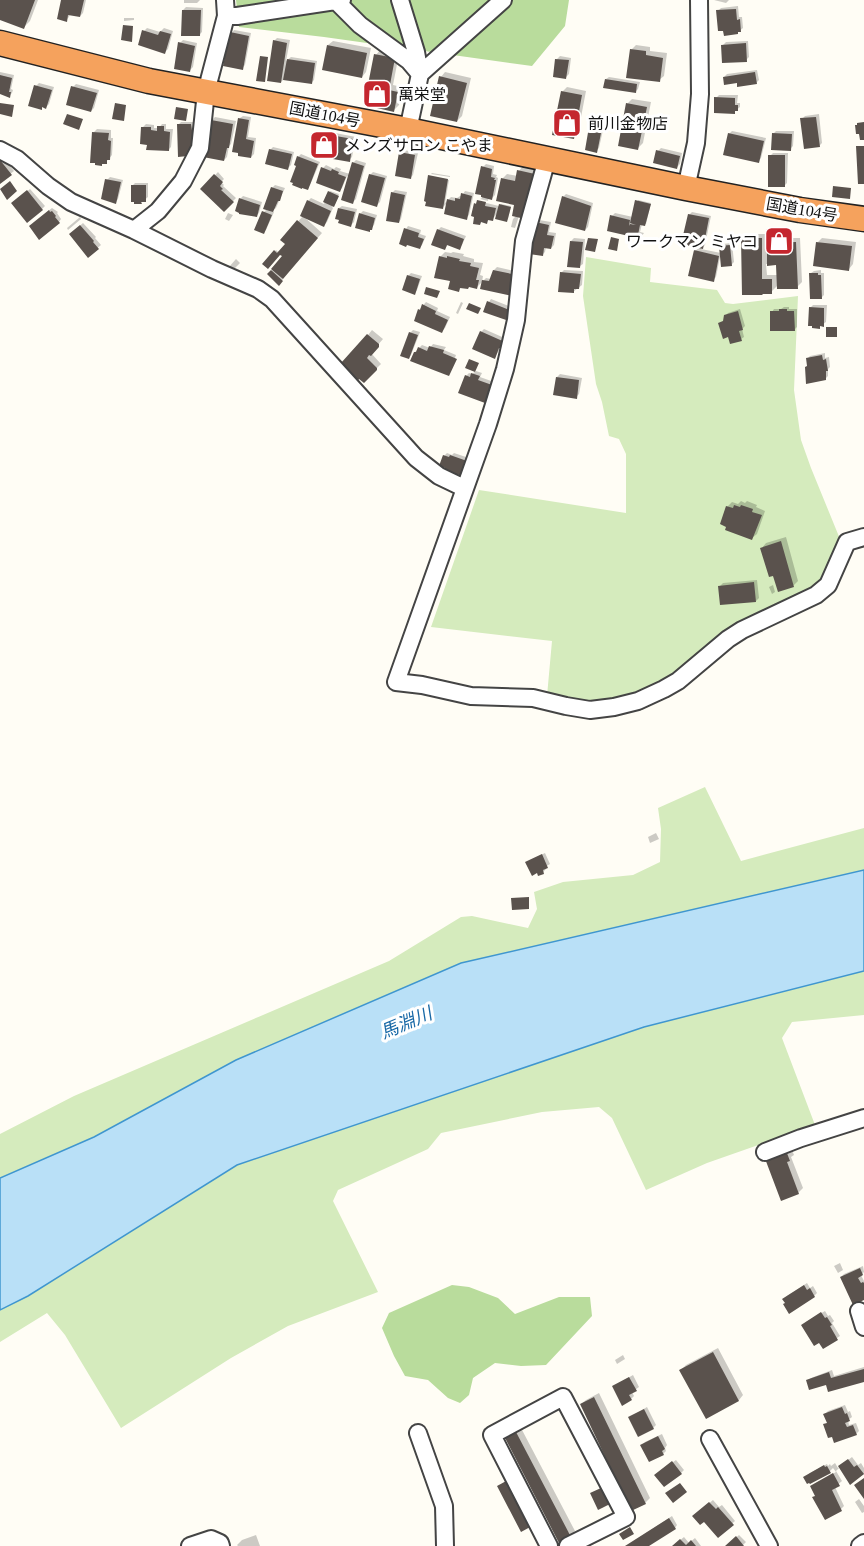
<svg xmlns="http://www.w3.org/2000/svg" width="864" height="1546" font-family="'Times New Roman','Noto Sans JP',serif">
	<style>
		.green { fill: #d5ebbd }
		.forest { fill: #b9dc9c }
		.water { fill: #b9e0f7; stroke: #3f96cf; stroke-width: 1.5 }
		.shadow { fill: #0003; fill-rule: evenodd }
		.building { fill: #5a524d }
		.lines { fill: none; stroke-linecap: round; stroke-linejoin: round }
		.minor-casing { stroke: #444; stroke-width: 20 }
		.highway-casing { stroke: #222; stroke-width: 27 }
		.minor { stroke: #fff; stroke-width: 16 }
		.highway { stroke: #f5a25d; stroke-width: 24 }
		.labels { text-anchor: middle; stroke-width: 6; stroke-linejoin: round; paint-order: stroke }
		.poi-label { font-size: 16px; fill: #111; stroke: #fff; text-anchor: start }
		.street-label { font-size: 16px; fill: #111; stroke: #fff }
		.water-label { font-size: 18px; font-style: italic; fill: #1768a6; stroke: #fff }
	</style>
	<rect width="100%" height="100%" fill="#fffdf5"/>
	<path class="green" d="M586 257 651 268 650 282 717 290 725 303 733 304 798 296 794 390 801 440 811 468 840 539 824 578 812 588 678 672 634 696 589 703 547 696 552 641 431 627 479 490 626 513V454L619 439 609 436 602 402 596 384 583 296Z
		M705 787 741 861 864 828V870L461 963 236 1060 94 1137 0 1178V1134L74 1096 389 961 461 917 472 916 528 928 537 909 534 892 563 882 633 875 660 862 661 829 658 808Z
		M864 971V1015L792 1022 782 1038 815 1125 707 1163 646 1190 612 1118 599 1107 542 1112 441 1133 428 1149 338 1190 333 1201 378 1292 288 1326 231 1358 121 1428 65 1335 47 1313 0 1342V1310L28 1296 237 1165 644 1027Z"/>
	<path class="forest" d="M236 0H569L565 26 532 66 324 37 239 27Z
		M452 1285 469 1287 498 1298 515 1314 559 1297H590L592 1316 546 1365 521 1366 495 1363 473 1378 469 1395 460 1403 448 1398 428 1380 405 1376 394 1356 382 1328 389 1313Z"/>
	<path class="water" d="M864 870V971L644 1027 237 1165 28 1296 0 1310V1178L94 1137 236 1060 461 963Z"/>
	<path class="shadow" d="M0 0H38L30 21 24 27 0 19Z
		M63 0H86L83 13 80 16 70 13 69 17 66 20Z
		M184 0H200L197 3H184Z
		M714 0H729L726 3Z
		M738 6 739 17H742L743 28 737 33 718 11 721 8Z
		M186 7 203 8 202 32 199 35 183 10Z
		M124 18H134V20L124 21Z
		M147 28 160 32 164 28 173 31 168 49 165 52 144 31Z
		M234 30 251 33 245 65 242 68 232 33Z
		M277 38 290 40 286 61 291 57 317 61 314 80 311 83 284 79 281 82 274 41Z
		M183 40 197 43 193 67 190 70 180 43Z
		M333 41 371 48 366 72 362 77 328 45Z
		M748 41 749 57 746 60 723 45 726 42Z
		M636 45 650 47V51L667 53 664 76 659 80 631 50Z
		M380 50 399 54 393 85 402 87 399 105 394 110 376 55Z
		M560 56 571 58 569 74 566 77 557 59Z
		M757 70 759 80 756 83 738 81 724 77 727 74Z
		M0 72 14 75 11 89 13 90 12 93 9 96 0 93Z
		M445 72 471 78 462 116 457 121 441 77Z
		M609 77 640 82 638 89 635 92 606 79Z
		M39 83 54 87 49 104 46 107 43 106 41 108 36 86Z
		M76 84 99 90 94 108 91 111 73 87Z
		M567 87 586 91 578 133 573 138 562 92Z
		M719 95H738L737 103H740V107L734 112 716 98Z
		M632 99 651 102 643 143 638 148 628 103Z
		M819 114 822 143 819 146 802 119 805 116Z
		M243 116 251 117 248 137 256 138 254 154 251 157 240 118Z
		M215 117 236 121 231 144 229 146 227 157 224 160 212 120Z
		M595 119 605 121 599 148 596 151 592 122Z
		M181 122H194L196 139 190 152 187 155 178 125Z
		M146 124 154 125V128H159L162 124H166V129H173L171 147 168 150 143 127Z
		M97 129 111 130V138H113L112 155 106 162 94 132Z
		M732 131 766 138 761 158 759 161 729 134Z
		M776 131H794L793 146 790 149 773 134Z
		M335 133 356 137 352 157 349 160 332 136Z
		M273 147 294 152 291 165 288 168 270 150Z
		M661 148 682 153 680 164 677 167 658 151Z
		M404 150 418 153 413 175 410 178 401 153Z
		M773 153H788L787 183 784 186 770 156Z
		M301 154 320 162 310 185 307 188 298 165V157Z
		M1 155 14 171 0 182V156Z
		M356 160 366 163 356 199 353 202 349 177 347 176 342 188 340 190 323 168 326 165 334 169 336 167 341 169 340 171 350 174 353 163Z
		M486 164 494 166 493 174 497 175 496 177 498 178 495 195 492 198 489 197 488 201 480 199 482 198 483 194V167Z
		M523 166 539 169 519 216 515 228 511 227 513 219 516 216V204L502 179 507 174 518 176 519 171Z
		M218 172 224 179 221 182 224 185 223 186 236 198 224 210 202 189Z
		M373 172 387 176 380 202 377 205 370 175Z
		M432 173 450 176V177L431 174Z
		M110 177 123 180 118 199 116 202 107 180Z
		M430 177 449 180 445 203 451 197 457 198 460 196H462L465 191 474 193 469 215 466 218 448 202 442 208Z
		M135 183H148V197L141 203 132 186Z
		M275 185 285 188 276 208 272 211 274 212 266 230 263 232 264 212 267 209 272 188Z
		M30 189 45 206 42 209 16 201Z
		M395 190 407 192 401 219 399 222 392 193Z
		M330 191 339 194 335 204 332 207 333 208 327 222 324 225 308 201 311 198 324 204Z
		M566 194 593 203 588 227 585 230 563 197Z
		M243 196 262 202 259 213 256 216 240 199Z
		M638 200 651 203 646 224H642L640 232 644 233 641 237 612 216 615 213 633 217Z
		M478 201 499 206 501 204 511 206 508 219 507 220 498 213 492 219H490L486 222 482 221 480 224 475 204Z
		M342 206 357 209 354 222 351 225 339 208Z
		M52 208 58 212 57 213 61 219 59 222 33 223Z
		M363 211 377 215 374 225 369 230 360 214Z
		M692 212 711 216 705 245 701 249 721 253V247L723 244 732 243 734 262 731 265 720 257 716 277 713 280 695 251 699 247 689 215Z
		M228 213 233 215 229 221 225 219Z
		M303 216 322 233 282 278 283 279 279 284 269 274 284 256 280 253 264 264 276 250 279 253 287 244 282 239Z
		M80 217 81 219 68 230 67 228Z
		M539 220 551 222 549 232 556 233 554 245 551 248 546 247 545 252 542 255 536 223Z
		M83 223 96 237 95 238 101 245 88 256 71 234Z
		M408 226 421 230 420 234 426 236 422 245 419 248 406 229Z
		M441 227 466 236 462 245 459 248 448 244 445 249 438 230Z
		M748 234H766V245L773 238H800L802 282 797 287 778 285 771 292 762 294 743 239ZM766 264H777L778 275H767Z
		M574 238 585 239 583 264 580 266 571 241Z
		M822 238 856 242 853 264 849 269 818 242Z
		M445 252 451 253 453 252 464 254 463 256 474 259V262L483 263 480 275 483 276 482 282 477 287 462 286 459 290 440 257Z
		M236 259 240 263 233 270 229 267Z
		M497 267 514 271 515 291 483 281 486 278 491 279 494 270Z
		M564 270 583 271 582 285 573 292 561 273Z
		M821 270V273H824V295L821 298 811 273 814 271Z
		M411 273 422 276 417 290 415 293 408 276Z
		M491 299 514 308 509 319 485 311 489 302Z
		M426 302 438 308 437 311 450 317 445 328 442 331 419 310Z
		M461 302 463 303 458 314 456 313Z
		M813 305H827L826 322 819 327 810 308Z
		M784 307H789V309H797V327L794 330 772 312 774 309H781Z
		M740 309 745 326 742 329 744 337 741 339 729 335 720 323 725 320V316L728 313Z
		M484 329 509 340 501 347 495 357 481 332Z
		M372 330 383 339 371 353 381 364 364 381 368 335Z
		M413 330 420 332 411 355 409 358 410 333Z
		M433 344 446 347 444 350 456 355 449 375 415 352 422 345 430 348Z
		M825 353V358L829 357 830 367 828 369V376L825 379 809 365 807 359 810 356Z
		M476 371 482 373 480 377 494 382 487 399 485 402 466 376 469 373 472 374Z
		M560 374 582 378 579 394 576 397 557 377Z
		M447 453 452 455 454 453 469 458 464 471 444 456Z
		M741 501 745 503 747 501 757 505 756 507 765 511 757 534 752 538 727 507 732 502 738 504Z
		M786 537 798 581 794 585 779 590 762 548 766 543Z
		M757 580 759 598 756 601 720 586 723 583Z
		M773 585 775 592 772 594 769 587Z
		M656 833 659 839 650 843 648 837Z
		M545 853 550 864 545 867 546 869 543 872 538 871 530 860Z
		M790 1145 794 1155 791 1157 803 1188 798 1193 771 1152Z
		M840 1263 843 1270 838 1273 834 1266Z
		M863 1266 864 1272 861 1275 864 1281V1298L841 1277 844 1274Z
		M807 1283 810 1288 813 1286 817 1293 814 1296H787Z
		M825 1311 828 1316 830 1315 834 1321 832 1323 840 1336 837 1338 806 1322Z
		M718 1348 743 1395 739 1400 706 1417 681 1370 686 1365Z
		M623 1355 625 1359 617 1364 615 1360Z
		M864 1367V1380L827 1383 808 1380 811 1378 832 1370 834 1376Z
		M633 1375 639 1387 632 1392 634 1396 631 1399 614 1386Z
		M599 1393 650 1498 645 1503 581 1404 586 1400Z
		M845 1405 848 1412 850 1411 852 1417 848 1420 849 1425 856 1423 859 1431 856 1434 825 1425 828 1422 825 1414 828 1411Z
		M647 1407 656 1425 653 1428 630 1417Z
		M521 1428 575 1531 570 1535 507 1438 511 1433Z
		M662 1434 667 1445 665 1448 666 1451 663 1454 642 1445 645 1442Z
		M852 1457 858 1465 861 1463 864 1468V1474L851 1483 840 1467 836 1471 842 1481 835 1487 844 1506 841 1509 816 1495 814 1484 836 1472 833 1468 830 1471 808 1474 827 1464 828 1466 830 1464 831 1466 835 1463 838 1468Z
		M676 1460 684 1470 681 1473 659 1472Z
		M859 1499 864 1506V1512L862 1513 855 1502Z
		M713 1500 719 1507 722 1505 735 1521 718 1536 704 1520 694 1516Z
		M672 1516 677 1525 675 1528 646 1546H628L631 1543Z
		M256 1535 260 1546H238L237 1545 242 1540Z
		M739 1535 746 1542 742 1546H727Z
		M684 1537 689 1543 695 1538 701 1546H673Z"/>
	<path class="building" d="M0 0H35L24 29 0 20Z
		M61 0H84L80 17 68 15 67 22 57 19Z
		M736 9 737 20 740 19 741 32H738V34L724 36 723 31H718L716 10Z
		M182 10H201L200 36H181Z
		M123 25 133 26 132 42 121 40Z
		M142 30 158 35 160 31 171 34 165 54 138 45Z
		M230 32 249 36 243 70 223 66Z
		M273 40 287 43 281 83 267 81Z
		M178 42 195 46 190 72 174 69Z
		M746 43 747 62 722 63 721 45Z
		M327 45 367 53 362 78 322 70Z
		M630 49 646 51V55L663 58 660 82 626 78Z
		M374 54 395 58 389 90 398 92 394 112 364 105Z
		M260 56 268 57 265 82 256 81Z
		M287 59 315 63 312 84 283 80Z
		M555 59 569 60 566 79 553 77Z
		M755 72 757 84 737 87V83L724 85 723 77Z
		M0 75 12 78 9 92H11L10 98 0 94Z
		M439 76 467 83 457 122 430 116Z
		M605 79 637 84 636 93 603 88Z
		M34 85 52 90 46 109 42 107V110L28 106Z
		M71 86 97 93 91 112 66 105Z
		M561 91 582 95 574 139 552 135Z
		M714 97 735 98V105H738V111H735V114L714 113Z
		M0 103 14 105 12 117 0 114Z
		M115 103 126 105 124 121 112 119Z
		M626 103 647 107 638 150 618 146Z
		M176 107 188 109 186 121 174 119Z
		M67 114 83 119 79 130 63 124Z
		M816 117 820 147 804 149 800 118Z
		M238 118 249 120 246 139 254 141 251 158 238 156V153L232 152Z
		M211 120 233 124 229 148H227L224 161 203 157Z
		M590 121 603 123 597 153 585 150Z
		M864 122V140H860L859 134H856L855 125H857V123Z
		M177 124H191L194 143H192V150H188V156L178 157Z
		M157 126H164V131L170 132 169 151 146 150 147 145 140 144 141 127H151V130L157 131Z
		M92 132 109 133 108 140 111 141 110 160H107V164H102V166L95 165V163H90Z
		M728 133 764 141 759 163 723 155Z
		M772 133 792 134 791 151 771 150Z
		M330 135 353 139 350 162 327 158Z
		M856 146H864V184H858Z
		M269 149 292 154 288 170 265 164Z
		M656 150 680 156 677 169 653 163Z
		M399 152 415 155 411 179 395 176Z
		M768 155H785V187H768Z
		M297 156 318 164 308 190 302 188V189L292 185 293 183 290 182 296 166 294 165Z
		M0 160 12 175 0 184Z
		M352 162 364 166 353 204 341 200Z
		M481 166 492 169 491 177 495 178 494 180H496L492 200 481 197V195L475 194Z
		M321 167 331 171 332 169 339 172 338 174 346 177 340 192 316 183Z
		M517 170 535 174 525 219 512 216 514 205 496 201 501 178 515 181Z
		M214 174 223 182 220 186 223 189 221 190 234 202 224 212 200 189Z
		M369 174 385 178 377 207 361 202Z
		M428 175 448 179 443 209 425 206 426 202 424 201Z
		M105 179 121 182 116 204 101 199Z
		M10 181 17 191 7 200 0 189Z
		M131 185H146V202H141L142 204H134V202H131Z
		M833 186 851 188 850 199 832 197Z
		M271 187 283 191 280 201H278L273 212 263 209Z
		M27 190 43 210 27 223 11 203Z
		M328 191 339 196 334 207 323 202Z
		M391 192 405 195 399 223 386 221Z
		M461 193 472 196 467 220 444 214 447 199 455 201V198L460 199Z
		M562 196 591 206 585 231 555 223Z
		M239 198 260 205 257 217 239 214V213L235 211Z
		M307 200 331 211 324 227 300 216Z
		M477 200 486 202 485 206 496 208 493 221 488 220 487 224 481 222 480 225 473 224 474 217 471 216 474 203 476 204Z
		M635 200 651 204 645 226 640 225 638 235 642 236V239L607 231 610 215 630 220 629 226 630 224 636 225 630 223Z
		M499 204 511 207 507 222 495 219Z
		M338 208 355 212 351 227 338 223 339 220 335 219Z
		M49 210 50 212 52 211 56 216 55 217 60 223 39 240 29 226Z
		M262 211 272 215 264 234 254 230Z
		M359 213 375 218 372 230H370V232L355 228Z
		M688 214 709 218 703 249 681 244Z
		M297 220 318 238 283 279 271 269 282 256 280 255 268 269 262 264 274 250 277 253 285 244 280 240Z
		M535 222 549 225 547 235 554 236 551 249 544 248 543 256 529 254Z
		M80 225 94 241 93 242 99 249 88 258 69 234Z
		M404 228 419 233 418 237 424 239 420 249 407 245 406 247 399 244Z
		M437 229 464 239 460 250 447 245 445 250 431 245Z
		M611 237 619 239 617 251 608 249Z
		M588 238 598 239 595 252 585 250Z
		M741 238H762V279H772V294H762L763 295H742Z
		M570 241 583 242 580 268 567 267Z
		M796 242 798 289H777L776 265 767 266V243Z
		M816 242 852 246 849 271 813 266Z
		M730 245 732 266 721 267 719 246Z
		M694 250 719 256 714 282 688 276Z
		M439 256 447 258V256L460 259 459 261 471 263 470 266 479 268 476 280H479L477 289 469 287 468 289 460 288 459 292 448 289 450 281 434 278Z
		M271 270 283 281 279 286 267 274Z
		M493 270 512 274 511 278H514L512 296 480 289 482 280 489 281Z
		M560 272 581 274 579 289H574V293L558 292Z
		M809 273H818V275H821L822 299H810Z
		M407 275 420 279 415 295 402 290Z
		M426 287 440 291 437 298 424 294Z
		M487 301 512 311 509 321 483 312Z
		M469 303 481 308 478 314 466 309Z
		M422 304 436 311 435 314 448 320 442 333 414 321 418 309 420 310Z
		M809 307 824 308V327L820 326V329L812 328V326H808Z
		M779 309H787V311H794L795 331H770V311H779Z
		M738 311 743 330 739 331 742 341 730 344 728 337 723 339 718 323 723 321 724 315Z
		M826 327H837V337H826Z
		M480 331 507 343 504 350 499 348 495 359 472 349Z
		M409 332 418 335 409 359 400 356Z
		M367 334 379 344V347L371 356 369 355 367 358 377 368V370L364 383 359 379 357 382 346 372 349 370 341 363Z
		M429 346 444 350 443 353 457 359 449 376 410 361 414 352H416L418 347 427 351Z
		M822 355 823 360 826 359 828 371H826V380L806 384 805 367 807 366 806 358Z
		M469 359 479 363 475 372 465 368Z
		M471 373 480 376 478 380 492 385 485 403 458 393 465 375 470 377Z
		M556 377 579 380 577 399 553 395Z
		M443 455 449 457 450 455 467 461 462 476 444 470 445 468 439 466Z
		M734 505 740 507 741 505 753 509 752 512 762 515 752 540 725 530 726 527 720 524 726 506 733 508Z
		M781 541 794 587 778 592 773 576 769 577 760 548Z
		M754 582 756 602 720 605 718 586Z
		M542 854 548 868 543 870 544 874 538 876 537 873 532 876 525 862Z
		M529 897V909L512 910 511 898Z
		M785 1148 790 1161 787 1162 799 1194 781 1201 764 1156Z
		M860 1268 863 1275 858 1278 861 1283 863 1282 864 1283V1300L853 1305 840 1277Z
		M804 1285 807 1290 810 1288 815 1297 789 1314 783 1304 785 1303 782 1299Z
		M821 1312 825 1318 827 1317 832 1325 830 1326 838 1340 823 1349 819 1343 814 1346 801 1325Z
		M713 1352 739 1401 706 1419 679 1370Z
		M864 1369V1382L828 1392 826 1385 809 1390 806 1380 829 1372 831 1378Z
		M629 1377 637 1391 629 1395 632 1400 622 1406 612 1386Z
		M594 1397 646 1504 631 1511 580 1404Z
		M842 1407 845 1414 847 1413 850 1421 845 1423 847 1427 853 1425 857 1435 834 1443 832 1437 828 1438 823 1424 827 1423 823 1414Z
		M644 1409 654 1429 638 1437 628 1417Z
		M516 1432 571 1537 559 1543 505 1438Z
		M658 1436 665 1449 662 1451 664 1455 649 1462 640 1445Z
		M848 1459 854 1467 857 1465 864 1474 850 1485 838 1466Z
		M672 1461 682 1474 664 1487 654 1475Z
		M824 1465 825 1467 827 1466 831 1473 810 1484 809 1483 807 1484 803 1477Z
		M833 1473 840 1486 832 1490 842 1511 825 1520 812 1497 815 1496 810 1486Z
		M864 1478V1499L854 1485Z
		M508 1480 532 1526 521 1532 497 1486Z
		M680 1483 687 1492 673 1503 665 1493Z
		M601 1488 610 1504 598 1510 590 1493Z
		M709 1502 716 1509 718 1507 734 1525 718 1538 704 1522 700 1525 692 1516Z
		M669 1518 676 1529 649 1546H625Z
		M630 1527 634 1534 623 1540 619 1534Z
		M736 1536 744 1546H725Z
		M680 1539 686 1545 691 1540 696 1546H672Z"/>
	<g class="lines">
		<g class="minor-casing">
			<path id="minor" d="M335 0 360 25 409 61 420 74 416 52 400 0
				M226 16H237L342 0
				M408 130 420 74 503 0
				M0 150 17 159 48 186 71 202 134 230 212 269 258 289 272 299 416 458 439 476 464 488
				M547 159 524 241 516 320 505 369 488 424 396 682 422 685 471 696 533 698 566 706 590 710 614 707 638 701 664 689 678 681 728 639 742 630 816 595 828 585 847 542 864 537
				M686 188 696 143 700 94 699 0
				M134 230 158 211 183 181 200 148 206 92 226 16 225 0
				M765 1152 801 1138 864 1118
				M859 1311 864 1327
				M418 1433 444 1506 445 1546
				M710 1439 769 1546
				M190 1546 211 1539 220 1543 221 1546
				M549 1546 492 1435 563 1397 626 1517 568 1546
				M860 1546 864 1543"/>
		</g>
		<g class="highway-casing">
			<path id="highway" d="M0 43 149 81 408 130 686 188 800 210 864 219"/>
		</g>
		<use href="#minor" class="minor"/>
		<use href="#highway" class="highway"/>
	</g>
	<defs>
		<g id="shop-square" transform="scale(1.5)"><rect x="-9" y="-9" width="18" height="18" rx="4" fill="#c4262e" stroke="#fff"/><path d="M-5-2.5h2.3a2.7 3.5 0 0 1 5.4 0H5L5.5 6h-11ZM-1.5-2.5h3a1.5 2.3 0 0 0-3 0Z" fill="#fff"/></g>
	</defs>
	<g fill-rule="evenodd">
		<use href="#shop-square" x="377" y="94"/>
		<use href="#shop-square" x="567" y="123"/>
		<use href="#shop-square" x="324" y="145"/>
		<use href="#shop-square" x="779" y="241"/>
	</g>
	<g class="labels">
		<g class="poi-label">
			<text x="398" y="100">萬栄堂</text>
			<text x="588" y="129">前川金物店</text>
			<text x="345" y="151">メンズサロン こやま</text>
			<text x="758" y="247" text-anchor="end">ワークマン ミヤコ</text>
		</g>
		<g class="street-label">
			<text transform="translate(325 114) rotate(11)" y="6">国道104号</text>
			<text transform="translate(802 209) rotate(10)" y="6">国道104号</text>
		</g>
		<g class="water-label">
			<text transform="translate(406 1023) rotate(-23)" y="6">馬淵川</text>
		</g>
	</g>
</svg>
